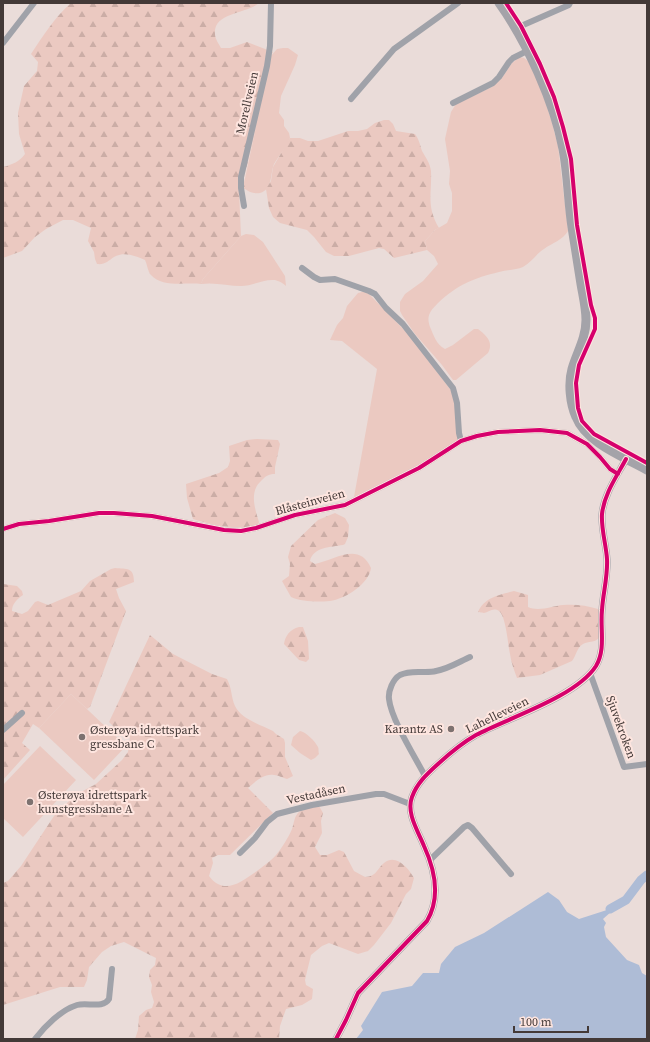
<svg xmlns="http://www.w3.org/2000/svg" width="650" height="1042" font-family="'Source Serif 4',serif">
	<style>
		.grass { fill: #ebc9c1 }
		.forest { fill: url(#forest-firs) }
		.water { fill: #aebcd6 }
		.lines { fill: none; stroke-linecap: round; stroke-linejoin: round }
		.river { stroke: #aebcd6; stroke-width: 9 }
		.minor { stroke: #a0a2a9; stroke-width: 6 }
		.tertiary { stroke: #a0a2a9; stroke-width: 7 }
		.primary { stroke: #a4a3a9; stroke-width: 9 }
		.cycleway-casing { stroke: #fee5df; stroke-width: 6 }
		.cycleway { stroke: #d6006c; stroke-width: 4 }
		.poi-dot { fill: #7d7270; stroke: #fee5df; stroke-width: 1.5 }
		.labels { text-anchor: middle; stroke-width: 4; stroke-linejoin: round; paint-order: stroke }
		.street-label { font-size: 12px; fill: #433937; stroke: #fee5df }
		.poi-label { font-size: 12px; fill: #433937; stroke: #fee5df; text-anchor: start }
	</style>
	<defs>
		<pattern id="forest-firs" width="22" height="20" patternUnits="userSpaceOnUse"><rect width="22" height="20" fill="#ebc9c1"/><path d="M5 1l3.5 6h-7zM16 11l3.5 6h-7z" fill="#cbada6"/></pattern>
	</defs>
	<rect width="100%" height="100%" fill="#eadcd9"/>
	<path class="grass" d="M283 48H288L298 55 295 65 281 96 279 113 284 120V126L289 133 290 138C287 147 279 155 274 164 270 174 273 189 260 193 254 194 249 192 245 189L244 183 255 132 258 108 270 57 277 49Z
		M520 57 524 58 528 61 539 82 552 123 558 146 568 231C563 240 552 243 544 249 536 254 532 262 523 267 516 270 507 270 499 272 474 278 457 285 438 303 430 311 426 316 430 327 434 336 436 344 445 349L453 345 474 329H478C486 335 494 342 488 353L456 380H453L450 376 442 365 415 334 402 315 400 311V302L405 294 423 281 438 264 434 256 427 250 425 241 435 230 447 223 452 211V193L449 184 450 171 445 139 451 112 456 104 492 87 502 78 512 63Z
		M246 234 254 235 263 242 285 276 286 286C283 283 279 281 275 280 263 279 253 286 241 286 228 286 215 282 201 284L203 279 241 236Z
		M362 292H367L370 295 410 336 453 393 459 430 457 442 412 469 354 497 377 369 342 341 330 340 337 325 343 318 347 306 358 293Z
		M71 694 126 746 94 780 39 728Z
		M300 731C306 732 315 741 318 747 319 749 318 751 319 754L315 758 311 760 300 753 291 745 293 737Z
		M40 746 76 780 23 837 3 818V785Z"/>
	<path class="forest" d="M71 3H259C247 14 213 12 215 34 215 39 219 44 221 48H230L247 42 273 52 270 57 258 108 255 132 244 178 245 189 239 190 241 236 203 279 201 284C186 282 162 288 151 275 148 272 147 264 145 260 136 256 124 251 114 257 108 261 105 265 97 264L95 259 94 252 88 241 91 228 73 220H63L46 229 35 237 22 251 3 258V167C12 165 20 161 25 154L19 134 18 113 24 86 37 71 38 62 31 54C43 36 54 18 71 3Z
		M384 120H389L393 124 396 131 415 134C419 139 420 145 422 151 426 158 430 163 431 171 432 194 426 206 439 228L435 230 425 241 427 250 394 258 384 249 379 248 349 256H334L326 252 314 237 307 230 280 223 273 217 269 208 266 189 271 181 273 167 290 138H300L308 141H318L348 131H358L367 129 375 123Z
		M257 439 278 440 280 444 275 467V474C268 474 266 476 261 481 249 492 255 509 259 522L258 525C235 530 215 526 193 519L187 498 186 484 219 473 228 467 230 461 229 446 247 440Z
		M335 513 345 518 349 525 348 537 345 544 343 545C331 547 313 547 310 561L315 564C335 560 359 541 371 568 369 584 345 599 330 601 318 602 302 602 291 597L282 581 289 576 290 564 288 557 291 546 318 520Z
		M115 568C127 569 134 567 134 582L116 589 119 598 126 611 90 707 87 709 71 694 39 728 33 724 22 743 30 750 3 780V584L17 586 22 591 23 595C17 599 12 604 12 611L22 614 28 611 35 602 38 601 48 605 81 591 90 581 111 569Z
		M514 591 528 595V607C539 612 552 606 563 605 575 604 586 605 598 609L599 610V638C594 643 589 641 583 644 577 647 576 656 572 661L540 675 517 678C514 670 511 662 510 654 508 645 506 616 499 611 493 607 489 612 484 613 484 613 478 612 478 612 485 597 499 595 514 591Z
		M299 627H303L308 641 309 659 306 662 299 660 284 644C285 636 290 629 299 627Z
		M150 635 173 654 212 674 227 679C232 688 231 697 235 706 241 719 261 725 273 731L276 734 284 739 285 743V757L293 776 287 779C283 778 278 775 274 775 264 773 255 782 248 788L273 813 230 855H218L212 858 213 863 209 876C224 896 241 882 257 871 263 866 270 862 276 855 282 848 288 838 292 829 294 824 294 816 299 812 304 808 313 807 319 806L323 813 321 821 322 833 315 847 320 855H327L339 850 344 852 354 871 365 877C377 876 376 870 384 863 396 853 409 869 414 878L411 889 406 894 391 923 374 945 368 951 358 954 329 943 322 946 311 955 305 980 306 985 313 989 312 999 302 1005 286 1009 280 1026 279 1039H135L138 1030 139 1016 146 1010 152 1008 154 1002 151 992 152 985 149 977 150 970 155 965 156 958 124 942 111 946 102 952 89 967 87 980 84 987H60L3 1005V883L8 881 21 866 54 816 68 802 81 792 96 784 122 760 128 752 130 737 117 730 109 722Z"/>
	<path class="water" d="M548 892 559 900 567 912 579 919 610 909 612 911 603 919 606 923 604 927 606 937 627 960 639 965 642 973 647 976V1039H356L363 1030 361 1026 382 992 412 986 423 973H439L441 964 455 947 484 933Z"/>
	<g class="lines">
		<path class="river" d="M610 909 626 900 641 880 647 875"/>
		<path class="minor" d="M521 26 569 5 570 3
			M3 43 34 3
			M351 99 394 49 458 3
			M453 103 493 83 499 77 509 62 513 58 527 51
			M244 206 241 188V177L267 66 270 46 271 3
			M302 268 314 277 320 280 335 279 369 291 375 294 386 308 403 324 453 388 457 403 459 433 461 441
			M3 529 19 524 49 521 99 513H114L152 516 224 530 241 531 256 528 295 515 345 505 419 468 461 441 477 436 498 432 540 430 567 433 587 444 600 457 610 469 618 474
			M590 673 624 767 647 764
			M3 730 22 713
			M425 776C415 757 391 719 389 699 388 691 393 679 400 675 412 669 425 674 436 671 448 669 459 662 470 657
			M240 853 255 838 267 822 277 814 312 805 376 794H384L410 804
			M430 860 464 827 468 825 472 828 511 874
			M35 1039C45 1026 61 1010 77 1005 87 1002 103 1009 109 999L112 969"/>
		<path class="tertiary" d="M336 1039 346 1020 358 993 427 921C441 897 435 870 424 846 418 831 406 813 412 797 417 783 427 774 438 764 450 753 462 743 476 735 508 718 576 697 596 666 606 649 600 629 602 610 603 593 608 576 607 559 606 544 601 529 602 514 604 494 617 476 626 459"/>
		<path class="primary" d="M499 3C527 42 554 102 563 149 568 175 568 201 572 227 575 246 578 265 581 284 583 296 586 308 586 320 586 338 577 352 572 369 568 383 570 404 576 417 586 443 624 457 647 470"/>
		<g class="cycleway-casing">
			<path id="cycleway" d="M506 3 521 26 540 64 554 97 563 127 571 159 577 225 591 305 595 318V329L579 365 576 383 578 408 582 421 594 434 647 463
				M3 529 19 524 49 521 99 513H114L152 516 224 530 241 531 256 528 295 515 345 505 419 468 461 441 477 436 498 432 540 430 567 433 587 444 600 457 610 469 618 474
				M336 1039 346 1020 358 993 427 921C441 897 435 870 424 846 418 831 406 813 412 797 417 783 427 774 438 764 450 753 462 743 476 735 508 718 576 697 596 666 606 649 600 629 602 610 603 593 608 576 607 559 606 544 601 529 602 514 604 494 617 476 626 459"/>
		</g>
		<use href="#cycleway" class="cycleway"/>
	</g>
	<g class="poi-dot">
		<circle cx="451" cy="729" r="4"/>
		<circle cx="82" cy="737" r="4"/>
		<circle cx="30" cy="802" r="4"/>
	</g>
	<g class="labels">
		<g class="street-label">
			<text transform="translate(247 103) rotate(-77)" y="4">Morellveien</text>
			<text transform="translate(310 502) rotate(-15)" y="4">Blåsteinveien</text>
			<text transform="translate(497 715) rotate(-26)" y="4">Lahelleveien</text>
			<text transform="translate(621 727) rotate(70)" y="4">Sjuvekroken</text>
			<text transform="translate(316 794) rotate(-12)" y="4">Vestadåsen</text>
		</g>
		<g class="poi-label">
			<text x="443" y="733" text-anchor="end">Karantz AS</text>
			<text x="90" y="734">Østerøya idrettspark<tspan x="90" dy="14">gressbane C</tspan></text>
			<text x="38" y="799">Østerøya idrettspark<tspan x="38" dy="14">kunstgressbane A</tspan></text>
		</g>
	</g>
	<rect width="650" height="1042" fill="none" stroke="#433937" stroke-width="8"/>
	<path d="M514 1026v6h74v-6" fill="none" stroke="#433937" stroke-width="2"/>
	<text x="520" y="1026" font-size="12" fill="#433937" stroke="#fee5df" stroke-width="3" paint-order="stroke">100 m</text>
</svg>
